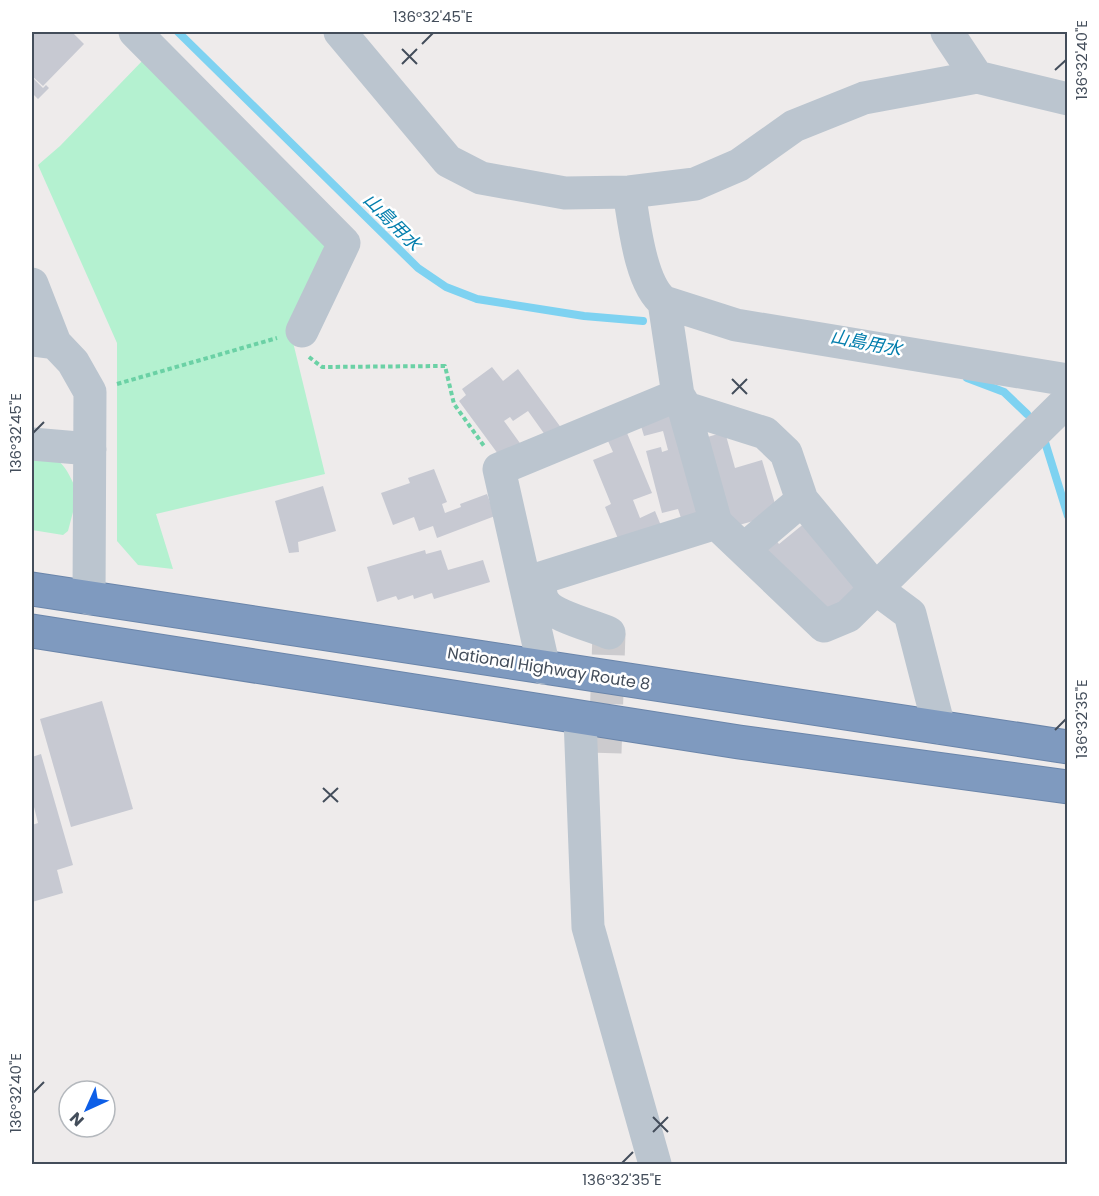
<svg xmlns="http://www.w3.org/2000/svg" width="1099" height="1196" font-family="Poppins,'Noto Sans JP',sans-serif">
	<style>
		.green { fill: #b4f1d0 }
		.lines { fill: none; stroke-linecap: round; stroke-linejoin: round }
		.stream { stroke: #7ed2f1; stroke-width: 8 }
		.building { fill: #c7c9d2 }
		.minor-tunnel { stroke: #cccbce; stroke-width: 33; stroke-dasharray: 33 16; stroke-linecap: butt }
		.highway-casing { stroke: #6a85aa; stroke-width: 35 }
		.path { stroke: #6bd1a5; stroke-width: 4; stroke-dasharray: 4.5 3; stroke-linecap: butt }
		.minor { stroke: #bbc5cf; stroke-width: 33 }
		.highway { stroke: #7f9abf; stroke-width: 33 }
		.ticks { fill: none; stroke: #434d5a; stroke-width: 2 }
		.labels { text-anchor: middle; stroke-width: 5; stroke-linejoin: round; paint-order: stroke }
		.street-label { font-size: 16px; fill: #434d5a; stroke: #fff }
		.water-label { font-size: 18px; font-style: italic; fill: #037ead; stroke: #fff }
		.neatline { fill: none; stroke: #434d5a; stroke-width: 2 }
		.ticks-label { font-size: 15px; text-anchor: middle; fill: #434d5a }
	</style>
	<rect width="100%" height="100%" fill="#eeebeb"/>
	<path class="green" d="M146 57 331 252 292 338 325 474 156 514 173 569 138 565 117 541V343L38 165 60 146Z
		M32 448C64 462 63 461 78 493L68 531 63 535 32 530Z"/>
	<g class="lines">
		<path class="stream" d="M178 32 418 268 446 287 477 299 584 316 643 321
			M967 378 1004 392 1027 414
			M1044 439 1068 516"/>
	</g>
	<path class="building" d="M32 32H72L84 44 43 86 32 76Z
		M32 77 43 88 46 85 49 88 38 99 32 93Z
		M492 367 503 381 518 369 562 429 548 439 528 411 513 421 510 417 504 421 522 446 501 458 459 401 466 395 462 389Z
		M674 407 703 515 682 521 678 509 662 513 646 451 661 447 662 452 668 450 663 431 644 436 638 416Z
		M725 432 735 468 762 460 778 514 732 527 697 440Z
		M627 433 652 493 633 500 640 518 655 511 664 533 619 541 605 507 611 504 593 460 613 452 608 441Z
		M434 469 447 502 442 504 445 513 461 507 460 504 487 494 495 516 437 538 433 526 419 531 414 517 393 525 381 493 410 483 408 478Z
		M323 486 336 531 298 542 299 552 289 553 275 501Z
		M806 522 860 591 827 619 755 548 771 534 779 544Z
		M425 550 426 554 441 550 448 570 483 560 490 582 434 599 432 593 414 599 413 595 398 600 396 596 377 602 367 567Z
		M102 701 133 809 71 827 40 719Z
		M41 754 73 865 57 870 63 893 32 902V825L38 823 32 799V757Z"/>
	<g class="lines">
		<path class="minor-tunnel" d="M605 753 609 633"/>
		<g class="highway-casing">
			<path id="highway" d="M32 589 1068 747
				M32 631 739 742 1068 787"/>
		</g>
		<path class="path" d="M309 357 322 367 445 366 454 404 484 446
			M117 384 277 338"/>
		<path class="minor" d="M135 32 344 243 302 331
			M340 32 448 161 481 178 565 193 629 192 695 184 739 165 794 126 864 98 977 77 1068 99
			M947 32 977 77
			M629 192C634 221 640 284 664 302L736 325 1068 380
			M32 284 55 343
			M32 340 55 343 73 362 90 392 89 598
			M678 395 686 408 765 433 786 453 802 500 875 588 910 614 939 727
			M682 402 716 523
			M32 444 90 449
			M744 549 802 500
			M539 579C540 585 540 597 544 602 552 616 594 626 609 633
			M525 583 716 523 824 626 848 616 1068 400
			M544 668 499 469 678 395 664 302
			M580 718 588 927 655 1164"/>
		<use href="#highway" class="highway"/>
	</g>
	<path class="ticks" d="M422 44 433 33M402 49 417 64M402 64 417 49M1055 70 1066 60M732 379 747 394M732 394 747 379M33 433 44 422M1055 730 1066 719M323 788 338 802M323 802 338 788M33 1093 44 1082M653 1117 668 1132M653 1132 668 1117M622 1163 633 1152"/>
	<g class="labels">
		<g class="street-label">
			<text transform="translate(549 668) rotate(9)" y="6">National Highway Route 8</text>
		</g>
		<g class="water-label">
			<text transform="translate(392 222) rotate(45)" y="6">山島用水</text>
			<text transform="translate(866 343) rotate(11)" y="6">山島用水</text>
		</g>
	</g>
	<rect width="1099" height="1196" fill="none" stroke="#ffffff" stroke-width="66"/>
	<g transform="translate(87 1109) rotate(225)"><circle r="28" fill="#ffffff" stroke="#b4b8bd" stroke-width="1.5"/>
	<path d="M0-4.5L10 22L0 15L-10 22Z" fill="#0d5ee7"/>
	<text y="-9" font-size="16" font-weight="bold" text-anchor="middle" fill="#434d5a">N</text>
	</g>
	<rect x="33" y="33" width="1033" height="1130" class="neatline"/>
	<g class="ticks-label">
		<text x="433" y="22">136°32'45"E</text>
		<text transform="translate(1082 60) rotate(-90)" y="5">136°32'40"E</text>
		<text transform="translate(16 433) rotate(-90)" y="5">136°32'45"E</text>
		<text transform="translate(1082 719) rotate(-90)" y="5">136°32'35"E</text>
		<text transform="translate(16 1093) rotate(-90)" y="5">136°32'40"E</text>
		<text x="622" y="1185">136°32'35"E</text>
	</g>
</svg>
